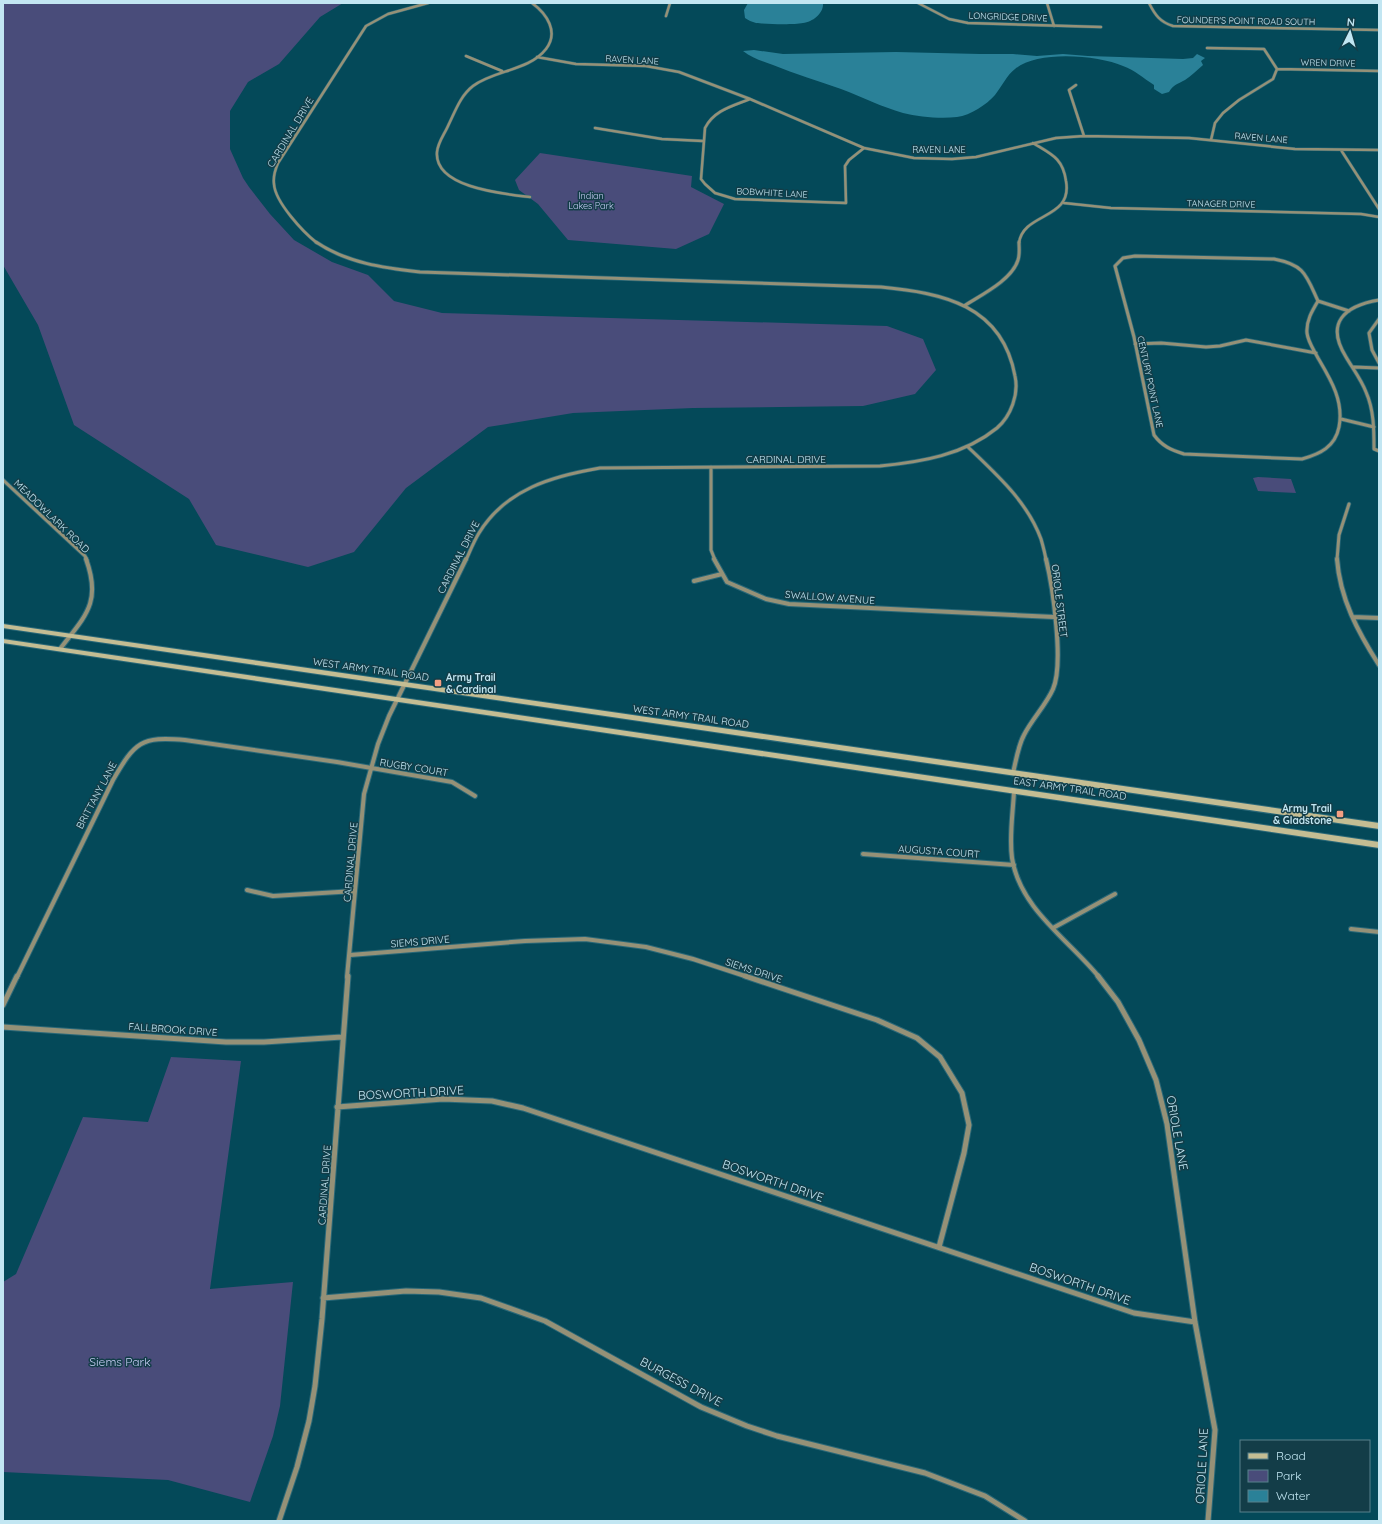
<svg xmlns="http://www.w3.org/2000/svg" width="1382" height="1524" font-family="Quicksand,sans-serif">
	<style>
		.green { fill: #494c7a }
		.water { fill: #2a8198 }
		.lines { fill: none; stroke-linecap: round; stroke-linejoin: round }
		.minor-far3-casing { stroke: #2a6878; stroke-width: 3.5 }
		.minor-far2-casing { stroke: #2a6878; stroke-width: 4.5 }
		.minor-far1-casing { stroke: #2a6878; stroke-width: 6 }
		.minor-casing { stroke: #2a6878; stroke-width: 7 }
		.secondary-casing { stroke: #2a6878; stroke-width: 2 }
		.minor-far3 { stroke: #959177; stroke-width: 2.5 }
		.minor-far2 { stroke: #959177; stroke-width: 3 }
		.minor-far1 { stroke: #959177; stroke-width: 4 }
		.minor { stroke: #959177; stroke-width: 5 }
		.secondary { fill: #c4bd93; fill-rule: evenodd }
		.poi-dot { fill: #f39f83; stroke: #133d48; stroke-width: 1.5 }
		.labels { text-anchor: middle; stroke-width: 3; stroke-linejoin: round; paint-order: stroke }
		.far-street-label { font-size: 9px; fill: #c2e6f2; stroke: #133d48 }
		.far-park-label { font-size: 9px; fill: #c8cdf5; stroke: #133d48 }
		.street-label { font-size: 10px; fill: #c2e6f2; stroke: #133d48 }
		.poi-label { font-size: 10px; font-weight: bold; fill: #c2e6f2; stroke: #133d48; text-anchor: start }
		.near-street-label { font-size: 12px; fill: #c2e6f2; stroke: #133d48 }
		.near-park-label { font-size: 12px; fill: #c8cdf5; stroke: #133d48 }
	</style>
	<rect width="100%" height="100%" fill="#044959"/>
	<path class="green" d="M3 3H343L320 17 279 64 248 82 230 111V149L243 178 249 187 270 214 294 240 332 262 368 275 394 301 442 313 887 326 923 339 936 370 915 394 863 406 693 408 573 413 488 427 406 488 354 552 308 567 216 545 189 499 74 425 38 325 3 265Z
		M540 153 692 176 691 187 724 204 709 234 676 249 568 240 538 204 519 190 515 180Z
		M1258 477 1291 479 1296 493 1258 491 1253 478Z
		M171 1057 241 1061 210 1289 293 1282 280 1406 273 1436 250 1502 168 1480 3 1472V1282L16 1274 83 1117 148 1122Z"/>
	<path class="water" d="M748 3H823C824 13 813 22 803 23 793 25 766 24 756 23 752 22 748 20 745 18L744 10Z
		M754 50 783 54 896 52 980 54H1013L1037 56 1063 54 1088 56 1183 59 1193 58 1197 54 1205 58 1201 61 1203 65C1197 70 1191 76 1185 80 1178 84 1174 84 1169 92L1162 94 1154 89V85C1143 78 1135 70 1123 66 1098 55 1037 50 1015 69 1007 75 1002 86 995 95 986 105 971 115 957 117 941 119 919 117 903 113 882 107 862 97 841 89 819 81 795 74 773 65 762 61 752 58 743 51Z"/>
	<g class="lines">
		<g class="minor-far3-casing">
			<path id="minor-far3" d="M918 3 949 19 968 23 1101 27
				M1047 3 1054 26
				M1149 3C1155 15 1160 22 1173 26L1379 30
				M666 16 670 3
				M1207 48 1264 49 1277 69
				M466 56 502 71
				M537 57 576 64 646 66 679 72 750 99 864 148 914 158 952 159 976 157 1056 138 1084 136 1189 138 1295 149 1379 150
				M1076 85 1069 90 1084 136
				M750 99C733 106 714 110 705 128L701 179 705 184 715 193 735 199 846 203 845 166 849 160 864 148
				M595 128 662 139 703 141
				M1211 140 1215 123 1223 113 1239 100 1273 79 1277 69 1379 71
				M1341 150 1379 209
				M530 197C505 194 434 188 437 152 438 142 444 135 448 126 455 112 460 96 473 86 494 70 529 71 546 49 559 32 547 14 532 3
				M1064 203 1111 208 1361 214 1379 217
				M317 243C303 232 275 202 274 184 273 177 275 170 278 163L366 26 388 14 428 3
				M1019 243C1023 212 1073 220 1066 181 1063 158 1051 154 1033 143"/>
		</g>
		<g class="minor-far2-casing">
			<path id="minor-far2" d="M316 242C347 263 384 268 420 272L881 287C943 293 1002 305 1015 376 1019 394 1011 416 997 428 964 455 921 462 880 466L600 468C553 476 506 489 479 533 474 541 470 551 466 560
				M1135 256 1274 259C1305 265 1306 275 1318 301 1312 311 1306 321 1307 333 1308 342 1314 350 1318 358 1331 380 1344 401 1339 427 1335 447 1320 454 1302 459L1184 454C1171 450 1162 446 1154 435L1134 337 1115 266 1123 258Z
				M1379 300C1344 306 1325 323 1346 357 1353 369 1361 379 1366 392 1374 410 1374 430 1374 449L1379 451
				M1318 301 1349 311
				M964 306C981 295 1012 280 1018 260 1020 254 1019 248 1019 242
				M1379 319 1369 333 1372 350 1379 363
				M1135 344 1161 343 1206 347 1220 346 1246 340 1316 353
				M1353 367 1379 368
				M1341 419 1374 427
				M968 447C996 474 1027 501 1041 539 1043 546 1045 553 1046 560
				M711 467V550L715 560
				M3 480 85 556 87 560
				M1337 560 1339 535 1349 504"/>
		</g>
		<g class="minor-far1-casing">
			<path id="minor-far1" d="M714 559 727 582 766 599 789 604 1054 617
				M1337 559C1340 599 1358 632 1379 665
				M694 581 722 574
				M1353 617 1379 618
				M60 649C85 616 102 603 86 559
				M1013 773C1016 761 1018 746 1024 735 1032 719 1046 705 1053 689 1064 664 1053 587 1046 559
				M1014 791C1013 813 1009 836 1012 858 1020 909 1069 940 1099 977
				M863 854 1014 865
				M247 890 273 896 355 891
				M1053 928 1115 894
				M1351 929 1379 932
				M350 955 525 941 585 939 646 947 693 959 748 977
				M17 977 113 780C135 742 141 736 185 740L337 762 452 782 475 796
				M347 977 364 794 378 744 389 716 466 559"/>
		</g>
		<g class="minor-casing">
			<path id="minor" d="M745 976 877 1020 917 1038 940 1057 962 1093 969 1125 964 1153 939 1247
				M1098 976 1118 1002 1139 1040 1156 1080 1167 1124 1195 1322 1215 1430 1208 1521
				M3 1005 17 976
				M3 1027 226 1042H264L342 1037
				M337 1107 443 1099 492 1101 523 1108 1134 1313 1195 1322
				M323 1298 406 1291 439 1292 481 1298 545 1321 701 1407 747 1426 777 1436 925 1473 985 1496 1025 1521
				M279 1521 297 1467 309 1421 315 1386 322 1319 348 976"/>
		</g>
		<g class="secondary-casing">
			<path id="secondary" d="M3 624 1379 823V829L3 628Z
				M3 639 1379 842V848L3 643Z"/>
		</g>
		<use href="#minor-far3" class="minor-far3"/>
		<use href="#minor-far2" class="minor-far2"/>
		<use href="#minor-far1" class="minor-far1"/>
		<use href="#minor" class="minor"/>
		<use href="#secondary" class="secondary"/>
	</g>
	<g class="poi-dot">
		<rect x="434" y="679" width="8" height="8" rx="2"/>
		<rect x="1336" y="810" width="8" height="8" rx="2"/>
	</g>
	<g class="labels">
		<g class="far-street-label">
			<text transform="translate(1008 17) rotate(2)" y="3">LONGRIDGE DRIVE</text>
			<text transform="translate(1246 21) rotate(1)" y="3">FOUNDER'S POINT ROAD SOUTH</text>
			<text transform="translate(632 60) rotate(3)" y="3">RAVEN LANE</text>
			<text transform="translate(1328 63) rotate(1)" y="3">WREN DRIVE</text>
			<text transform="translate(1261 138) rotate(5)" y="3">RAVEN LANE</text>
			<text x="939" y="153">RAVEN LANE</text>
			<text transform="translate(772 193) rotate(3)" y="3">BOBWHITE LANE</text>
			<text transform="translate(1221 204) rotate(1)" y="3">TANAGER DRIVE</text>
			<text transform="translate(1150 382) rotate(78)" y="3">CENTURY POINT LANE</text>
		</g>
		<g class="far-park-label">
			<text x="591" y="199">Indian<tspan x="591" dy="10">Lakes Park</tspan></text>
		</g>
		<g class="street-label">
			<text transform="translate(290 132) rotate(-59)" y="4">CARDINAL DRIVE</text>
			<text x="786" y="463">CARDINAL DRIVE</text>
			<text transform="translate(52 516) rotate(44)" y="4">MEADOWLARK ROAD</text>
			<text transform="translate(458 557) rotate(-63)" y="4">CARDINAL DRIVE</text>
			<text transform="translate(830 597) rotate(4)" y="4">SWALLOW AVENUE</text>
			<text transform="translate(1060 601) rotate(83)" y="4">ORIOLE STREET</text>
			<text transform="translate(371 669) rotate(8)" y="4">WEST ARMY TRAIL ROAD</text>
			<text transform="translate(691 716) rotate(8)" y="4">WEST ARMY TRAIL ROAD</text>
			<text transform="translate(414 767) rotate(9)" y="4">RUGBY COURT</text>
			<text transform="translate(1070 788) rotate(8)" y="4">EAST ARMY TRAIL ROAD</text>
			<text transform="translate(96 795) rotate(-62)" y="4">BRITTANY LANE</text>
			<text transform="translate(939 851) rotate(4)" y="4">AUGUSTA COURT</text>
			<text transform="translate(350 862) rotate(-85)" y="4">CARDINAL DRIVE</text>
			<text transform="translate(420 941) rotate(-5)" y="4">SIEMS DRIVE</text>
			<text transform="translate(754 970) rotate(18)" y="4">SIEMS DRIVE</text>
			<text transform="translate(173 1029) rotate(4)" y="4">FALLBROOK DRIVE</text>
			<text transform="translate(324 1185) rotate(-86)" y="4">CARDINAL DRIVE</text>
		</g>
		<g class="poi-label">
			<text x="446" y="681">Army Trail<tspan x="446" dy="12">&amp; Cardinal</tspan></text>
			<text x="1332" y="812" text-anchor="end">Army Trail<tspan x="1332" dy="12">&amp; Gladstone</tspan></text>
		</g>
		<g class="near-street-label">
			<text transform="translate(411 1093) rotate(-3)" y="4">BOSWORTH DRIVE</text>
			<text transform="translate(1177 1133) rotate(80)" y="4">ORIOLE LANE</text>
			<text transform="translate(773 1181) rotate(19)" y="4">BOSWORTH DRIVE</text>
			<text transform="translate(1080 1284) rotate(19)" y="4">BOSWORTH DRIVE</text>
			<text transform="translate(681 1382) rotate(28)" y="4">BURGESS DRIVE</text>
			<text transform="translate(1202 1466) rotate(-87)" y="4">ORIOLE LANE</text>
		</g>
		<g class="near-park-label">
			<text x="120" y="1366">Siems Park</text>
		</g>
	</g>
	<rect width="1382" height="1524" fill="none" stroke="#c2e6f2" stroke-width="8"/>
	<rect x="1240" y="1440" width="130" height="72" fill="#133d48" stroke="#59818c"/>
	<rect x="1248" y="1453" width="20" height="6" fill="#c4bd93" stroke="#59818c"/>
	<text x="1276" y="1460" font-size="12" fill="#c2e6f2">Road</text>
	<rect x="1248" y="1470" width="20" height="12" fill="#494c7a" stroke="#59818c"/>
	<text x="1276" y="1480" font-size="12" fill="#c2e6f2">Park</text>
	<rect x="1248" y="1490" width="20" height="12" fill="#2a8198" stroke="#59818c"/>
	<text x="1276" y="1500" font-size="12" fill="#c2e6f2">Water</text>
	<g transform="translate(1350 32) rotate(5)" stroke="#133d48" stroke-width="3" paint-order="stroke">
	<path d="M0-3L7 15L0 10L-7 15Z" fill="#c2e6f2"/>
	<text y="-6" font-size="11" font-weight="bold" text-anchor="middle" fill="#c2e6f2">N</text>
	</g>
</svg>
